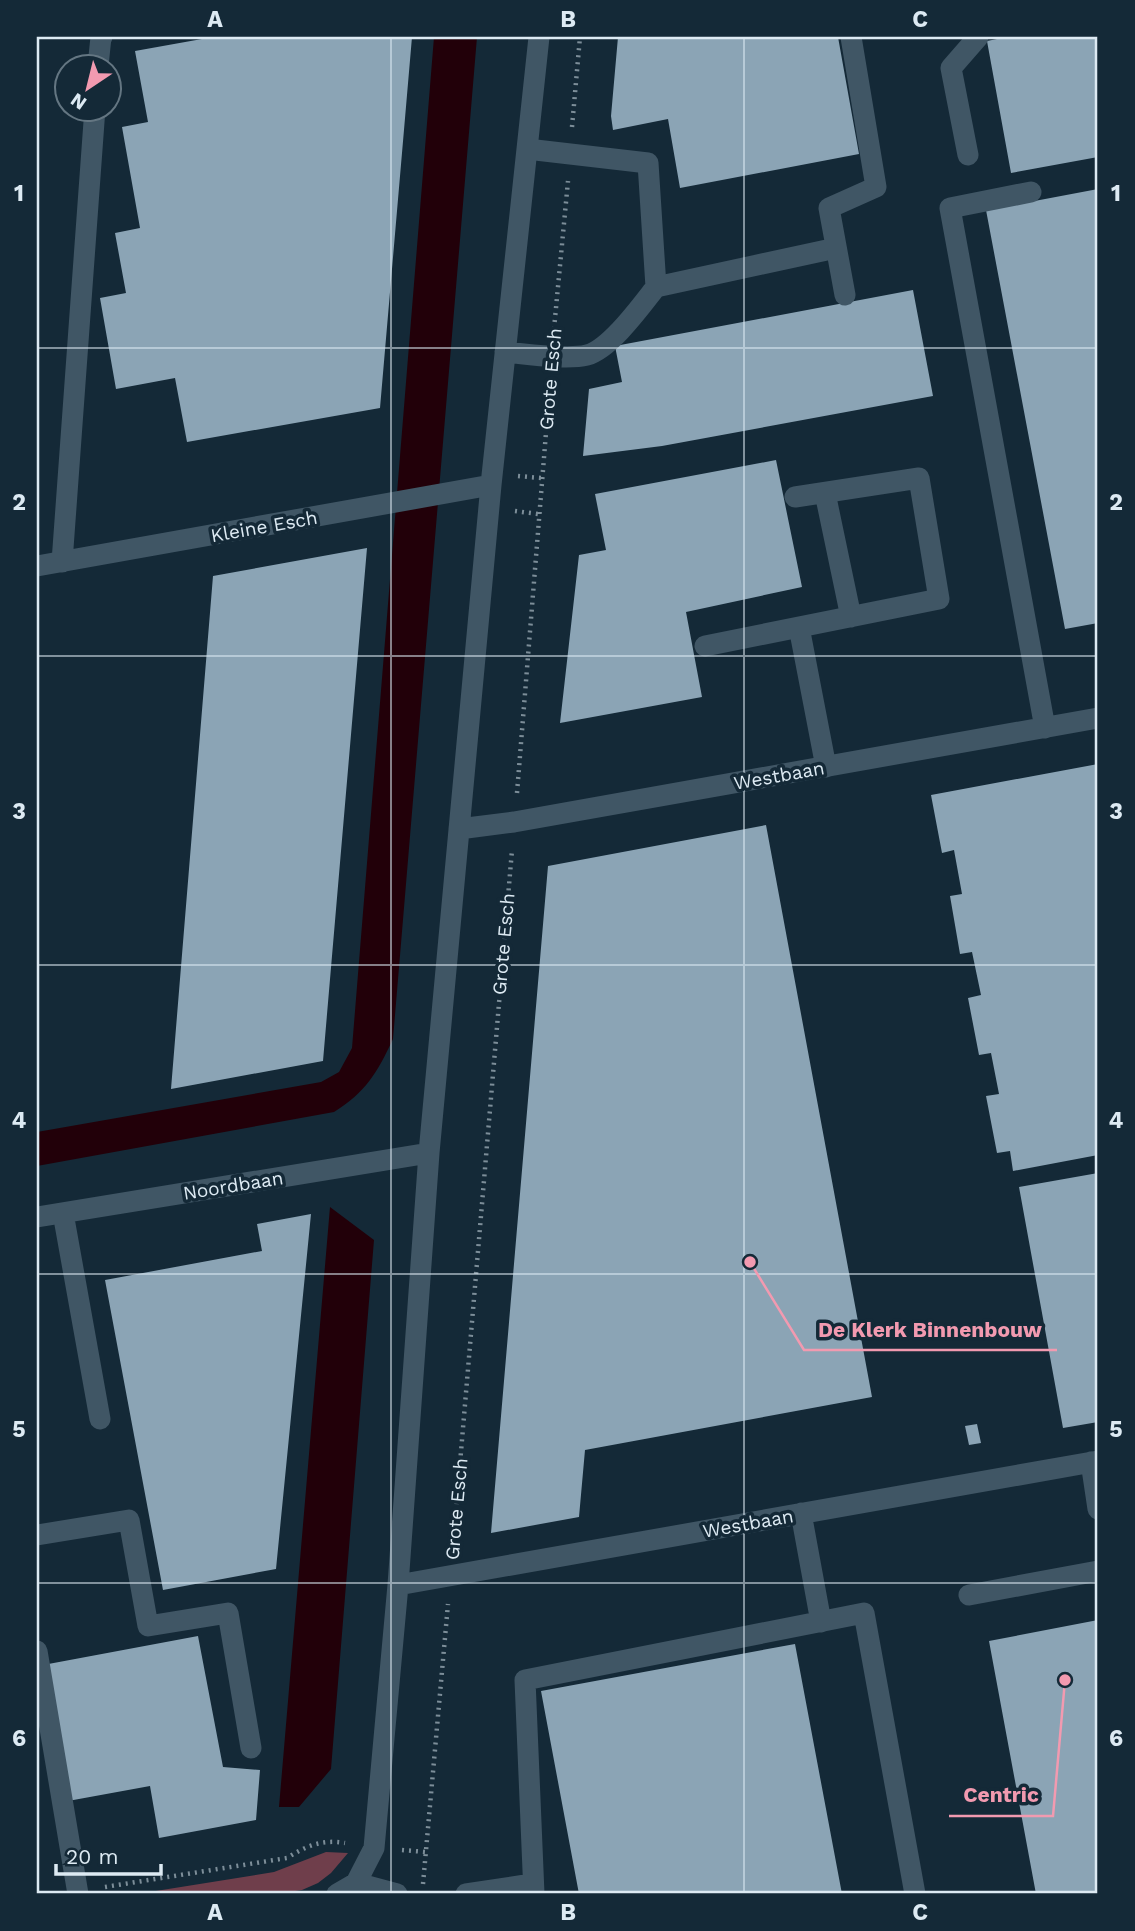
<svg xmlns="http://www.w3.org/2000/svg" width="1135" height="1931" font-family="'Work Sans',sans-serif">
	<style>
		.green { fill: #6f3e4b }
		.water { fill: #220009 }
		.building { fill: #8ba4b5 }
		.lines { fill: none; stroke-linecap: round; stroke-linejoin: round }
		.path { stroke: #7d8e99; stroke-width: 4.5; stroke-dasharray: 2 5; stroke-linecap: butt }
		.minor { stroke: #405665; stroke-width: 21 }
		.grid { fill: none; stroke: #ddeaf3; stroke-width: 2; stroke-opacity: 0.55 }
		.labels { text-anchor: middle; stroke-width: 7; stroke-linejoin: round; paint-order: stroke }
		.street-label { font-size: 19px; fill: #ddeaf3; stroke: #142937 }
		.leader { fill: none; stroke: #f29ab0; stroke-width: 2.5 }
		.callout-dot { fill: #f29ab0; stroke: #142937; stroke-width: 2.5 }
		.callout-label { font-size: 21px; text-anchor: middle; font-weight: bold; fill: #f29ab0; stroke: #142937; stroke-width: 7; stroke-linejoin: round; paint-order: stroke }
		.neatline { fill: none; stroke: #ddeaf3; stroke-width: 2.5 }
		.grid-label { font-size: 23px; text-anchor: middle; font-weight: bold; fill: #ddeaf3 }
	</style>
	<rect width="100%" height="100%" fill="#142937"/>
	<path class="green" d="M326 1852 348 1853 331 1873 318 1883 302 1890 275 1894H137L274 1872Z"/>
	<path class="water" d="M434 37H477L393 1039C377 1073 366 1092 334 1112L37 1166V1132L321 1082 339 1072 352 1048Z
		M330 1207 374 1240 331 1769 299 1807H279Z"/>
	<path class="building" d="M213 37H412L380 408 187 442 175 378 116 389 100 298 126 293 115 233 140 228 122 127 148 122 135 51Z
		M618 37H838L859 154 680 188 668 119 613 130 611 116Z
		M1007 37H1098V157L1011 173 987 41Z
		M1098 189V623L1065 629 986 210Z
		M913 290 933 396 662 446 583 456 589 389 622 382 615 346Z
		M776 460 802 587 686 612 702 697 560 723 579 555 606 550 595 494Z
		M367 548 323 1061 171 1089 213 576Z
		M1098 764V1155L1013 1171 1010 1151 997 1153 986 1096 999 1094 991 1053 979 1055 968 998 981 995 972 952 960 954 950 896 962 894 954 850 942 853 931 795Z
		M766 825 872 1397 585 1450 579 1517 491 1533 548 866Z
		M1098 1173V1422L1063 1428 1019 1187Z
		M311 1214 276 1569 163 1590 105 1280 262 1251 257 1224Z
		M977 1424 981 1443 969 1445 965 1426Z
		M1098 1620V1894H1036L989 1641Z
		M198 1636 223 1767 260 1770 256 1820 159 1838 150 1786 68 1801 43 1665Z
		M795 1644 842 1894H579L541 1691Z"/>
	<g class="lines">
		<path class="path" d="M572 127 580 37
			M554 329 568 181
			M518 476 541 478
			M515 511 538 514
			M517 793 550 383
			M453 1546 512 850
			M402 1850 426 1852
			M423 1884 448 1604
			M105 1887 287 1858C306 1846 322 1839 345 1843"/>
		<path class="minor" d="M98 66 101 37H102
			M527 149 648 163 656 287 836 248
			M968 155 951 68 978 37
			M1031 192 950 208 1045 728
			M845 295 829 208 876 187 851 37
			M505 352C527 354 567 360 587 355 610 349 641 306 656 287
			M825 493 851 617
			M62 562 95 108
			M37 566 491 485
			M799 627 826 767
			M705 646 939 599 919 478 795 497
			M459 829 514 822 1098 718
			M63 1213 100 1419
			M37 1217 429 1153
			M1091 1462 1098 1509
			M801 1513 821 1622
			M37 1535 129 1520 148 1626 228 1613 251 1748
			M398 1585 1098 1461
			M969 1595 1098 1571
			M37 1651 78 1894
			M356 1883 397 1894
			M337 1894 356 1883 374 1848 398 1585 429 1153 491 485 539 37
			M466 1894 532 1884
			M534 1894 525 1680 864 1613 915 1894"/>
	</g>
	<path class="grid" d="M391 37V1894M744 37V1894M37 348H1098M37 656H1098M37 965H1098M37 1274H1098M37 1583H1098"/>
	<g class="labels">
		<g class="street-label">
			<text transform="translate(550 379) rotate(-85)" y="7">Grote Esch</text>
			<text transform="translate(264 526) rotate(-10)" y="7">Kleine Esch</text>
			<text transform="translate(779 775) rotate(-10)" y="7">Westbaan</text>
			<text transform="translate(503 944) rotate(-85)" y="7">Grote Esch</text>
			<text transform="translate(233 1185) rotate(-9)" y="7">Noordbaan</text>
			<text transform="translate(456 1509) rotate(-85)" y="7">Grote Esch</text>
			<text transform="translate(748 1523) rotate(-10)" y="7">Westbaan</text>
		</g>
	</g>
	<path class="leader" d="M750 1262L804 1350H1057M1065 1680L1053 1816H949"/>
	<g class="callout-dot">
		<circle cx="750" cy="1262" r="7"/>
		<circle cx="1065" cy="1680" r="7"/>
	</g>
	<g class="callout-label">
		<text x="930" y="1337">De Klerk Binnenbouw</text>
		<text x="1001" y="1802">Centric</text>
	</g>
	<rect width="1135" height="1931" fill="none" stroke="#142937" stroke-width="77"/>
	<g transform="translate(88 88) rotate(215)"><circle r="33" fill="#142937" stroke="#647682" stroke-width="2"/>
	<path d="M0-5L12 26L0 18L-12 26Z" fill="#f29ab0"/>
	<text y="-10" font-size="19" font-weight="bold" text-anchor="middle" fill="#ddeaf3">N</text>
	</g>
	<path d="M56 1864v10h105v-10" fill="none" stroke="#ddeaf3" stroke-width="3.5"/>
	<text x="66" y="1864" font-size="21" fill="#ddeaf3" stroke="#142937" stroke-width="5" paint-order="stroke">20 m</text>
	<rect x="38" y="38" width="1058" height="1854" class="neatline"/>
	<g class="grid-label">
		<text x="215" y="27">A</text>
		<text x="568" y="27">B</text>
		<text x="920" y="27">C</text>
		<text x="19" y="201">1</text>
		<text x="1116" y="201">1</text>
		<text x="19" y="510">2</text>
		<text x="1116" y="510">2</text>
		<text x="19" y="819">3</text>
		<text x="1116" y="819">3</text>
		<text x="19" y="1128">4</text>
		<text x="1116" y="1128">4</text>
		<text x="19" y="1437">5</text>
		<text x="1116" y="1437">5</text>
		<text x="19" y="1746">6</text>
		<text x="1116" y="1746">6</text>
		<text x="215" y="1920">A</text>
		<text x="568" y="1920">B</text>
		<text x="920" y="1920">C</text>
	</g>
</svg>
